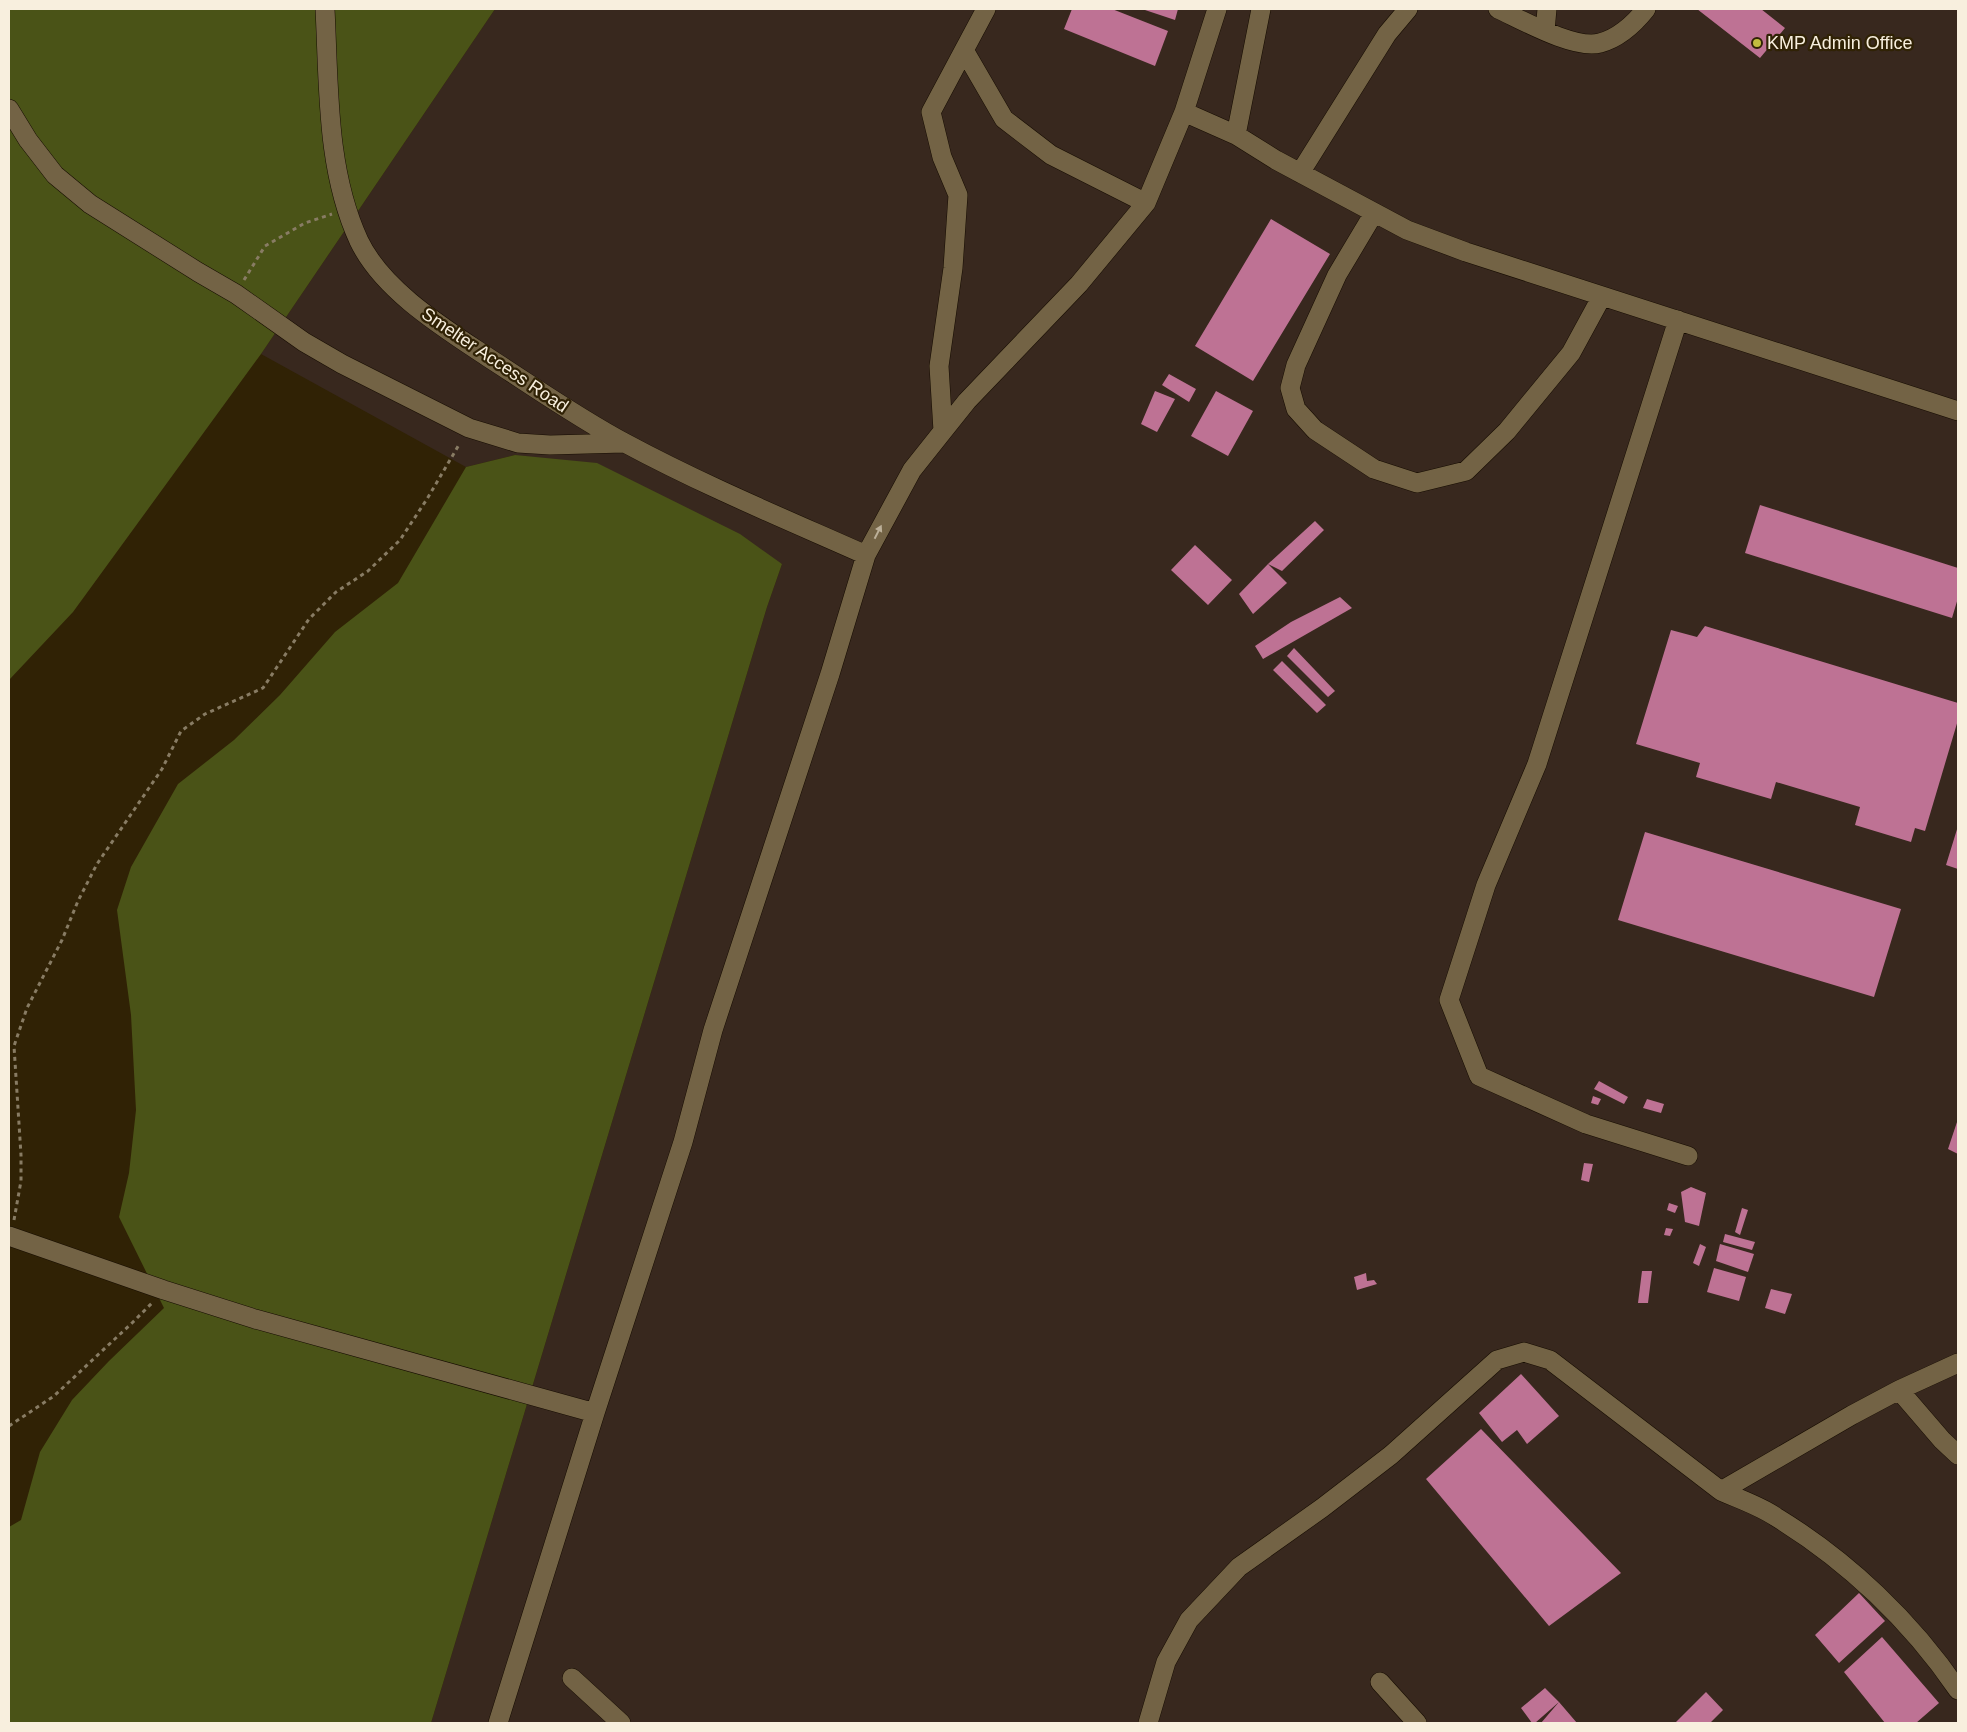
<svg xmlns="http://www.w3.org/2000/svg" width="1967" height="1732" font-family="Arial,sans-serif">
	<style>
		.industrial { fill: #38281e }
		.forest { fill: #4a5317 }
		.building { fill: #be7294 }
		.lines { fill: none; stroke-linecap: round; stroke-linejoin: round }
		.minor-casing { stroke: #160c00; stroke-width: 20 }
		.path { stroke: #887c64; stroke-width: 3; stroke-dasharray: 4 4; stroke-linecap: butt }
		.minor { stroke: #736345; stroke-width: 19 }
		.oneway { fill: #bcb099 }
		.poi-dot { fill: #c2bd3f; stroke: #302205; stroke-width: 2 }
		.labels { text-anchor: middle; stroke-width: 4.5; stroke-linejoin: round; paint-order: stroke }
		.poi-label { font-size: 18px; fill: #f8efde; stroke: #302205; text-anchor: start }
		.street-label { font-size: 18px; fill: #f8efde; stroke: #302205 }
	</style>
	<rect width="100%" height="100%" fill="#302205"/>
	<path class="industrial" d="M495 9H1958V1723H431L767 607 782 564 515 455 466 467 261 354Z"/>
	<path class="forest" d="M9 9H495L261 354 73 612 9 680Z
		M515 455 597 463 740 534 782 564 767 607 431 1723H9V1527L21 1520 40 1452 72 1400 109 1361 164 1308 119 1217 129 1173 136 1110 131 1015 117 910 131 867 178 784 234 740 280 695 335 632 398 583 466 467Z"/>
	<path class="building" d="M1072 9H1112L1168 31 1155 66 1064 29Z
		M1142 9H1178L1175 20Z
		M1697 9H1761L1785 28 1760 58Z
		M1271 219 1330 254 1253 381 1195 346Z
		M1169 374 1196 389 1189 402 1162 385Z
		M1155 391 1175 399 1157 432 1141 424Z
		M1216 391 1253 411 1228 456 1191 436Z
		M1760 505 1958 568V598L1952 618 1745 553Z
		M1315 521 1324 530 1282 571 1268 564Z
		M1195 545 1232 580 1208 605 1171 570Z
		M1268 564 1287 583 1253 614 1239 594Z
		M1340 597 1352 608 1263 659 1255 646 1291 622Z
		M1705 626 1958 703V720L1925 831 1915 828 1911 842 1855 825 1860 807 1776 782 1771 799 1696 777 1700 763 1636 744 1671 630 1697 637Z
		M1294 648 1335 691 1328 697 1287 656Z
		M1282 661 1326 705 1317 713 1273 670Z
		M1958 826V869L1946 865Z
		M1645 832 1901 909 1874 997 1618 920Z
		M1599 1081 1628 1097 1624 1104 1594 1089Z
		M1593 1096 1601 1099 1598 1105 1591 1103Z
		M1647 1099 1664 1104 1661 1113 1643 1108Z
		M1958 1119V1154L1948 1149Z
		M1584 1163 1593 1164 1589 1182 1581 1180Z
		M1691 1187 1706 1193 1699 1226 1685 1222 1681 1192Z
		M1669 1203 1678 1206 1675 1213 1667 1210Z
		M1742 1208 1748 1210 1740 1235 1735 1232Z
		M1666 1228 1673 1229 1670 1236 1664 1235Z
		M1725 1234 1755 1242 1752 1250 1723 1242Z
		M1700 1244 1706 1247 1699 1266 1693 1263Z
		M1720 1244 1754 1254 1748 1272 1716 1261Z
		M1714 1268 1746 1277 1739 1301 1707 1292Z
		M1642 1271H1652L1648 1303H1638Z
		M1366 1273 1367 1281 1374 1280 1377 1284 1357 1290 1354 1277Z
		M1771 1289 1792 1294 1785 1314 1765 1308Z
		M1521 1374 1559 1416 1527 1444 1517 1430 1502 1442 1479 1413Z
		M1481 1429 1621 1573 1549 1626 1426 1479Z
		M1859 1593 1885 1621 1839 1663 1815 1635Z
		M1882 1637 1939 1703 1916 1723H1885L1844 1672Z
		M1545 1688 1559 1702 1577 1723H1541L1559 1702 1535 1723H1532L1521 1708Z
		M1706 1692 1723 1710 1710 1723H1675Z"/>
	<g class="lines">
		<g class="minor-casing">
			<path id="minor" d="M325 9C329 86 326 170 359 241 383 291 444 328 489 358 534 387 578 418 625 443 703 485 785 519 866 555
				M1498 9C1522 20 1575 50 1600 43 1619 38 1634 24 1646 9
				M1545 31 1547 9
				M964 50 1004 119 1051 155 1146 203
				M9 109 28 140 55 175 90 204 198 272 236 294 304 342 342 364 469 428 518 443 550 445 624 443
				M1184 112 1236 135 1276 160 1407 230 1466 252 1958 411
				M1236 135 1261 9
				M1300 173 1387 34 1408 9
				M1374 213 1337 275 1296 365 1290 388 1296 409 1315 430 1374 469 1417 483 1466 471 1507 431 1571 353 1602 296
				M1678 320 1537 764 1486 885 1449 1000 1479 1076 1586 1124 1688 1156
				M943 431 939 366 953 268 958 195 942 157 931 112 986 9
				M9 1236 164 1290 255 1319 595 1413
				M1899 1390 1958 1363
				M1958 1455 1942 1440 1899 1390 1852 1415 1721 1491C1739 1499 1760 1506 1776 1517 1848 1561 1911 1621 1958 1690
				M572 1678 621 1723
				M1380 1682 1417 1723
				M498 1723 595 1413 683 1142 713 1030 830 674 866 555 912 470 943 431 967 401 1079 284 1146 203 1184 112 1217 9
				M1148 1723 1166 1662 1189 1620 1239 1567 1322 1508 1391 1455 1497 1360 1524 1352 1550 1360 1721 1491"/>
		</g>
		<path class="path" d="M244 280 265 246 305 223 332 214
			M14 1220 21 1181V1155L14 1046 27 1008 62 940 78 901 97 864 162 769 181 731 205 714 263 688 309 619 336 592 368 571 400 540 427 499 460 443
			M9 1426 54 1396 133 1322 152 1303"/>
		<use href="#minor" class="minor"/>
	</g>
	<defs><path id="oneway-solid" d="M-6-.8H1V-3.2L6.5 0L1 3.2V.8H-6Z" transform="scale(1.25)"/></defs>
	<use class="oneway" href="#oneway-solid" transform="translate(878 532) rotate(-63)"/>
	<circle class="poi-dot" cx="1757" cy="43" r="5"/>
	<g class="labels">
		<g class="poi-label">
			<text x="1767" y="49">KMP Admin Office</text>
		</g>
		<g class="street-label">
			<text transform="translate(495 360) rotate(34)" y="6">Smelter Access Road</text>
		</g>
	</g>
	<rect width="1967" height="1732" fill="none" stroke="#f8efde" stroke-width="20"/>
</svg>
